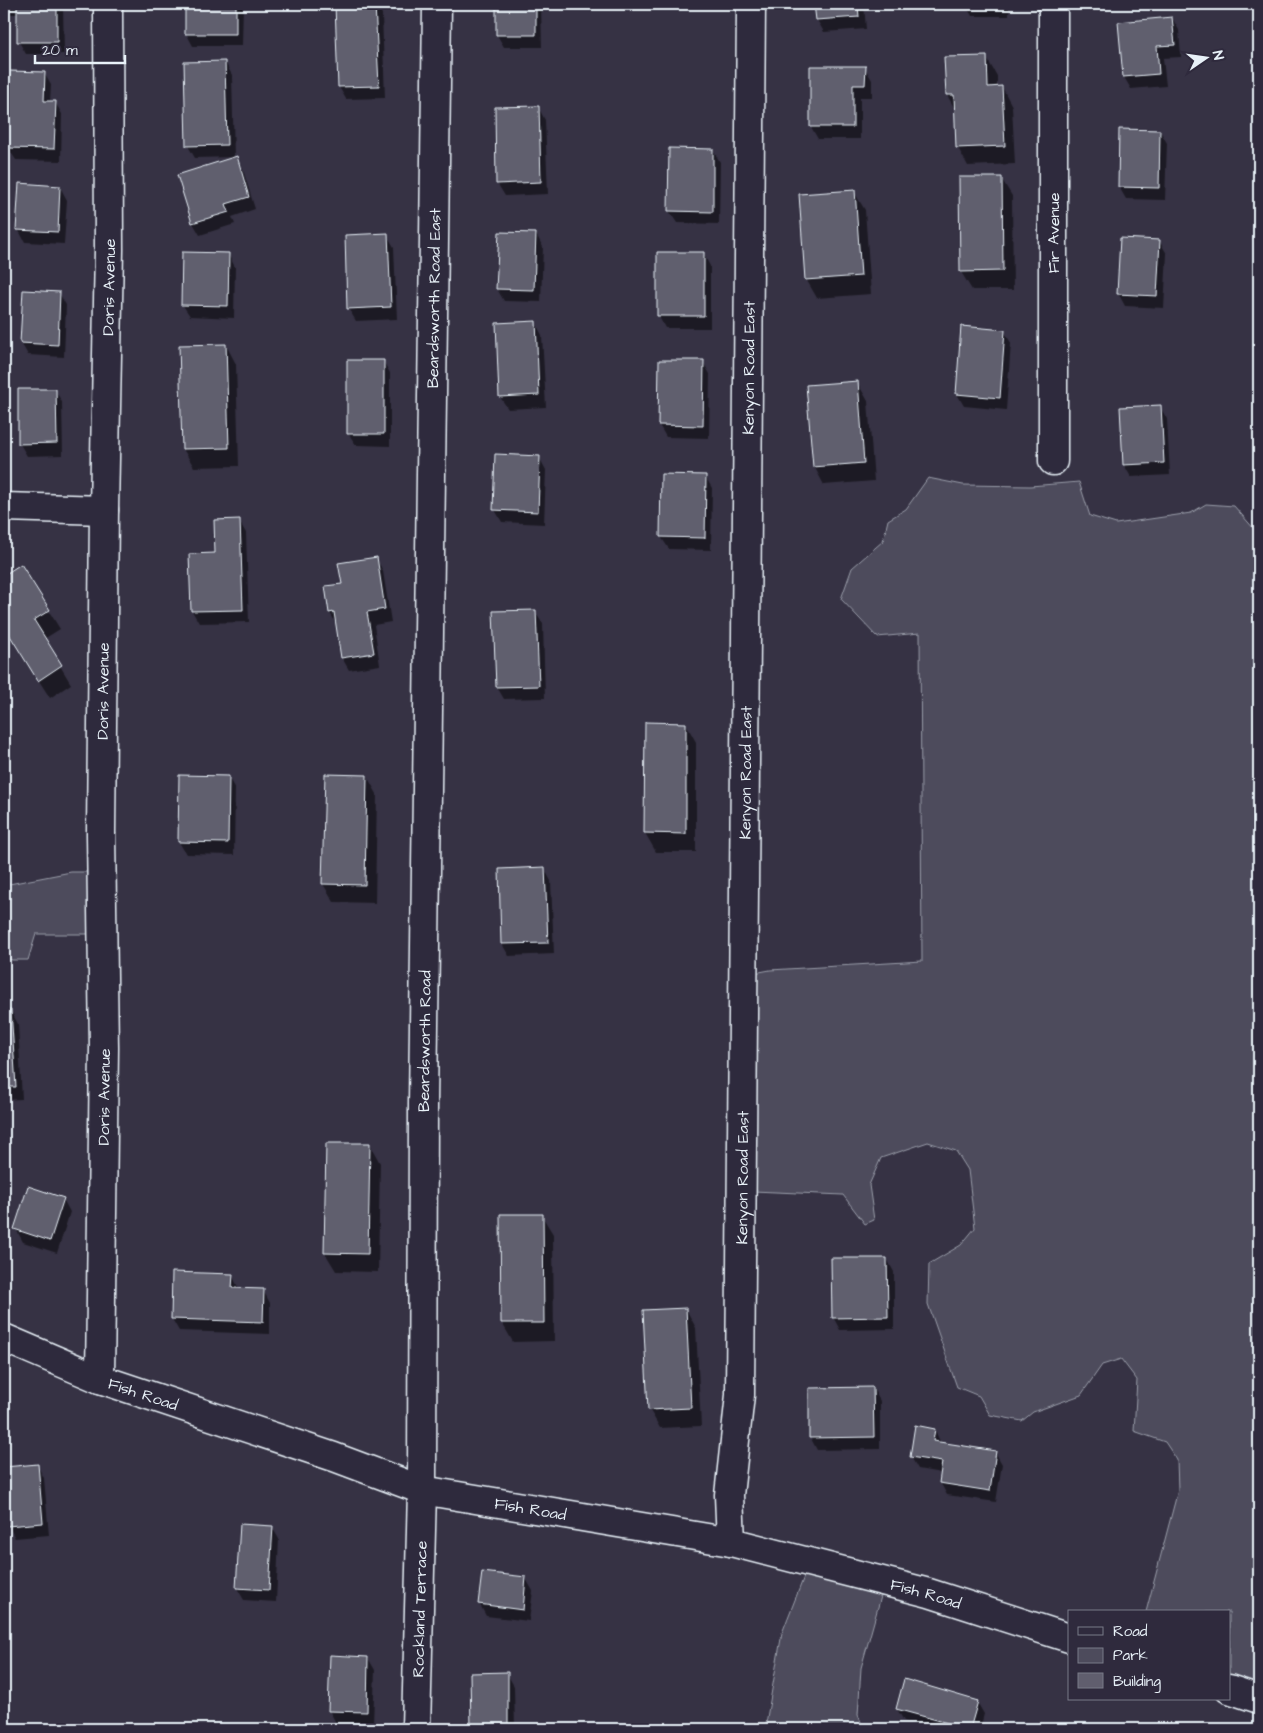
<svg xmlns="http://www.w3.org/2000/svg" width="1263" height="1733" font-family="'Architects Daughter',sans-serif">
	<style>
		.green { fill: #4d4b5c; stroke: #9a9eaa }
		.shadow { fill: #0007 }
		.building { fill: #605e6e; stroke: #e8f1f8 }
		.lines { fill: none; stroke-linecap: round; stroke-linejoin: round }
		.street-casing { stroke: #e8f1f8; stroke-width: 31 }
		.secondary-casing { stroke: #e8f1f8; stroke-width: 31 }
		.street { stroke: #2f2a3d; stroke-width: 28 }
		.secondary { stroke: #2f2a3d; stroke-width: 28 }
		.labels { text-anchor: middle; stroke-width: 4; stroke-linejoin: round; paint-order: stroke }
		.street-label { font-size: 16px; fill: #e8f1f8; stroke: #2f2a3d }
	</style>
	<rect width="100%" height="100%" fill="#363244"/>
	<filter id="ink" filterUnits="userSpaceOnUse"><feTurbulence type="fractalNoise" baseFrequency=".02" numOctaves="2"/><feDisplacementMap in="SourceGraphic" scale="10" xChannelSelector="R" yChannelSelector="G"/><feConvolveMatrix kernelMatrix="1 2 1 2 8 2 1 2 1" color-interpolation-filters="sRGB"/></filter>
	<g filter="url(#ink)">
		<path class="green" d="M928 478 963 485 1030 486 1079 482 1090 516 1116 524 1191 513 1206 504 1234 506 1255 530 1259 531V1696L1229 1687V1612H1146L1178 1490 1177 1460 1165 1442 1134 1431 1137 1380 1121 1359 1102 1365 1081 1395 1033 1412 1022 1421 990 1415 979 1396 957 1387 928 1304 929 1264 961 1245 975 1228 968 1170 956 1151 928 1142 881 1158 869 1185 874 1220 865 1224 843 1195 753 1191 749 974 770 970 922 961 920 633 877 637 841 599 852 568 883 541 888 520 906 509Z
			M71 872H103L104 936 87 934H36L28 960H12L4 957V885Z
			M807 1569 885 1582 861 1668 858 1715 864 1729H765L782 1633Z"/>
		<path class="shadow" d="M4 4H63L64 54H26L19 42V14H10Z
			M187 4H243L242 46H193L186 33Z
			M257 4H279L258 6Z
			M336 4H376L382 14 385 98 346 99 339 87Z
			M497 4H541L542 47H504L497 35Z
			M816 4H864L866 29 824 32 817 20Z
			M965 4H1009V16H972Z
			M1172 18 1179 30 1181 57 1163 58 1166 86 1131 89 1124 77Z
			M986 57 997 76V87H1002L1012 106 1015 164 968 166 958 148 956 111 947 95Z
			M225 62 232 75 234 157 195 158 188 146 186 63Z
			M865 68 872 80V97H860V139H818L811 127Z
			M44 73 51 85 50 102H55L62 114 61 161 16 160 8 148Z
			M538 107 545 120 548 194 505 196 497 183Z
			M1120 130 1160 131 1167 143 1165 200 1126 199 1119 187Z
			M713 150 720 162 719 224 677 223 669 211Z
			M236 158 243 170 255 209 232 217 235 224 200 235 193 223 178 176Z
			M1001 178 1012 196 1013 290H972L961 272Z
			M60 187 67 200 64 244 25 242 18 229Z
			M854 192 865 210 871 294 817 298 806 279Z
			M536 234 543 247 541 302 504 301 497 289Z
			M387 235 394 247 397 319 356 321 348 308Z
			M1160 242 1167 254 1164 308 1125 306 1118 293Z
			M703 253 710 266V328H665L658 315Z
			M228 254 235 267 234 318 190 316 182 304Z
			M59 293 66 305 64 357 28 355 21 343Z
			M535 322 542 335 546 407 508 409 500 397Z
			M962 327 1004 331 1011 343 1006 410 964 406 957 394Z
			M226 345 236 364 239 466 194 467 183 449Z
			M383 361 390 373V446L356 445 348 433Z
			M660 361 703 362 710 374 709 438 666 437 659 425Z
			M857 382 868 401 874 481 824 485 814 466Z
			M55 390 62 402 63 455 27 456 20 444Z
			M1160 407 1167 419 1170 475 1131 477 1124 465Z
			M539 457 546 470 544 524 502 522 495 510Z
			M662 475 705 476 712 488 711 550 669 549 661 537Z
			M239 521 246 533 249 622 199 623 192 611 217 554Z
			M376 558 383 571 391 622 374 625 380 665 349 670 342 658 337 625 330 613 343 585Z
			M21 566 60 629 44 639 71 684 50 698 4 626V577Z
			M535 612 543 624 545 698 504 699 497 687Z
			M646 724H686L696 742V852H656L645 833Z
			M367 776 377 794 375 903 334 902 323 884Z
			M180 777H228L235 789 234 855 186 854 179 842Z
			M544 868 551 881 554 954 509 956 502 944Z
			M11 1011 18 1024 22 1099 4 1100V1012Z
			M370 1145 380 1163 378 1272 336 1271 325 1253Z
			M63 1199 70 1212 57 1253 23 1242 16 1229Z
			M501 1215 542 1216 553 1234 554 1341 513 1342 502 1323Z
			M887 1259 894 1272V1329L840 1330 833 1317Z
			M232 1275 239 1289 263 1290 270 1303V1334L179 1331 172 1319Z
			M686 1309 696 1328 701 1426 660 1428 649 1409Z
			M873 1388 880 1401V1449L817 1450 810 1437Z
			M935 1430 941 1444 995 1452 1002 1464 996 1502 947 1495 940 1482 941 1473 918 1469 911 1457Z
			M37 1465 44 1478 49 1535 15 1538 8 1525 4 1468Z
			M272 1527 279 1539 276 1602 244 1600 237 1588Z
			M526 1579 533 1591 529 1621 486 1616 479 1603Z
			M368 1658 375 1670 373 1724 336 1723 329 1710Z
			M471 1674H507L514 1686 515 1729H472Z
			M977 1702 984 1714 980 1729H932L904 1721 897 1709Z"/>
		<path class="building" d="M17 4H57V42H17Z
			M185 4H236V34H185Z
			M335 4H375L379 86 338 87Z
			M496 4H536V35H496Z
			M814 4H858L859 17 816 20Z
			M1172 17 1175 45 1157 46 1159 74 1123 77 1118 22Z
			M987 56 988 87 1002 86 1005 146 956 148 954 95H946L944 57Z
			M225 61 227 145 186 146 184 62Z
			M810 66H866L865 85H853V127H810Z
			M9 71 45 72 44 101H56L54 149 7 148Z
			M539 106 541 182 496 184 495 107Z
			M1119 129 1160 130 1159 188 1118 187Z
			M669 148 713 149V212L668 211Z
			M237 156 249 197 226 204 229 212 192 223 177 175Z
			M959 177H1002L1003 271 960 272Z
			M19 183 60 186 58 232 16 230Z
			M855 190 861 276 805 280 799 194Z
			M499 232 536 233 534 290 496 289Z
			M388 233 391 307 347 309 345 235Z
			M1120 238 1160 240 1157 296 1117 294Z
			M182 252 229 253 228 306 181 305Z
			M657 252H704V316H657Z
			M23 290 60 292 58 345 20 343Z
			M536 321 539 395 499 397 496 323Z
			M961 326 1005 330 1000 398 956 394Z
			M226 344 229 448 182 449 179 345Z
			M347 360H384V434H347Z
			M659 360H704L703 426 658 425Z
			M858 381 864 463 813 467 806 385Z
			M18 389H56L57 443 18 444Z
			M1161 405 1164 463 1123 465 1120 407Z
			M495 454 540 456 538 512 493 510Z
			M661 474 706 475 705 538 660 537Z
			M240 519 243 610 191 611 189 554 215 553 214 520Z
			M377 557 385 609 367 612 374 653 341 658 334 612 329 613 325 586 342 584 338 563Z
			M21 564 50 610 34 620 62 665 38 681 4 626V575Z
			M536 610 539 686 496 687 493 611Z
			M645 722 686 723V834L644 833Z
			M325 774 367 775 365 885 322 884Z
			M179 775 229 776 228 843 178 842Z
			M545 867 548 943 501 944 499 869Z
			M4 1010H11L16 1087H4Z
			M326 1143H370L368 1254 324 1253Z
			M28 1186 64 1198 50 1241 14 1229Z
			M500 1214H543L544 1323H501Z
			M831 1258H887L888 1317 832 1318Z
			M172 1272 233 1274 232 1288 264 1289 263 1322 171 1319Z
			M686 1308 691 1408 648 1410 643 1310Z
			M873 1387 874 1437 809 1438V1388Z
			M915 1425 935 1429 933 1441 996 1451 990 1491 939 1483 942 1462 910 1457Z
			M38 1464 43 1523 7 1526 4 1467Z
			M240 1524 273 1526 269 1590 236 1588Z
			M482 1572 526 1577 523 1610 478 1604Z
			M330 1655 368 1657 367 1712 328 1711Z
			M508 1672V1729H471L470 1673Z
			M904 1679 978 1701 970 1729 896 1709Z"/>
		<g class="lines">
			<g class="street-casing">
				<g id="street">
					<path d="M1053 4V461"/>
					<path d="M4 507 104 510"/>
					<path id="s1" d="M100 1379 104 1048 101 834 104 510 109 250 108 4"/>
					<path id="s2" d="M731 1542 729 1495 740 1395 751 4"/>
					<path id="s3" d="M416 1729 422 1490 423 1104 437 4"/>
				</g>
			</g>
			<g class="secondary-casing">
				<g id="secondary">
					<path id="s4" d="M4 1338 100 1379 334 1457 422 1490 731 1542 929 1593 1069 1638"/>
					<path d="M1229 1689 1259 1699"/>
				</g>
			</g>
			<use href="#street" class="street"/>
			<use href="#secondary" class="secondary"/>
		</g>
	</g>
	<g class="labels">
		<g class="street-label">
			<text transform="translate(1053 233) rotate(-90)" y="6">Fir Avenue</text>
			<text dy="6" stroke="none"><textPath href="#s1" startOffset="1092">Doris Avenue</textPath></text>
			<text dy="6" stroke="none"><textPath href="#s3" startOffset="1431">Beardsworth Road East</textPath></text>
			<text dy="6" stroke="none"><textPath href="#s2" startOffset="1175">Kenyon Road East</textPath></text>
			<text dy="6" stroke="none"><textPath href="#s1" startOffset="688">Doris Avenue</textPath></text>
			<text dy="6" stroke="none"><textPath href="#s2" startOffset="770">Kenyon Road East</textPath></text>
			<text dy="6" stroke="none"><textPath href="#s3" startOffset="688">Beardsworth Road</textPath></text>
			<text dy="6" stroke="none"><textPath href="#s1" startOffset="282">Doris Avenue</textPath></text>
			<text dy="6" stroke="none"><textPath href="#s2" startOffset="365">Kenyon Road East</textPath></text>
			<text dy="6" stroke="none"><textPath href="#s4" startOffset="150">Fish Road</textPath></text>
			<text dy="6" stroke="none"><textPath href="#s4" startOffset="555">Fish Road</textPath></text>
			<text dy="6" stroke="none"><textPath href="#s4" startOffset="960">Fish Road</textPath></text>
			<text dy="6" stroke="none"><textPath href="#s3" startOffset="120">Rockland Terrace</textPath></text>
		</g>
	</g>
	<rect width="1263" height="1733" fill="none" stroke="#2f2a3d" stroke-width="20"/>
	<rect x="10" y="10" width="1243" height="1713" fill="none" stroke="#e8f1f8" stroke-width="2" filter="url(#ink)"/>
	<rect x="1068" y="1610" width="162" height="90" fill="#2f2a3d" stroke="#797a88"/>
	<rect x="1078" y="1627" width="25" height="8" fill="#2f2a3d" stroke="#797a88"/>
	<text x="1113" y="1636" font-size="15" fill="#e8f1f8">Road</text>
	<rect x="1078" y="1648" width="25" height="15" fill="#4d4b5c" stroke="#797a88"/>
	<text x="1113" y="1660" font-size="15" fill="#e8f1f8">Park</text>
	<rect x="1078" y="1673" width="25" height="15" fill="#605e6e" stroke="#797a88"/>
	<text x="1113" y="1686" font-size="15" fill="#e8f1f8">Building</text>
	<g transform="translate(1206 58) rotate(77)" stroke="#2f2a3d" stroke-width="4" paint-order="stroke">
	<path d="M0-4L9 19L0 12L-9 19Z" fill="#e8f1f8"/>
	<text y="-8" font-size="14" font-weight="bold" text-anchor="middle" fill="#e8f1f8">N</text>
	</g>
	<path d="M35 55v8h90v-8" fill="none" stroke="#e8f1f8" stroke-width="2.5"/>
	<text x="42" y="55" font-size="15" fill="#e8f1f8" stroke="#2f2a3d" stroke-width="4" paint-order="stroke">20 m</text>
</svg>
